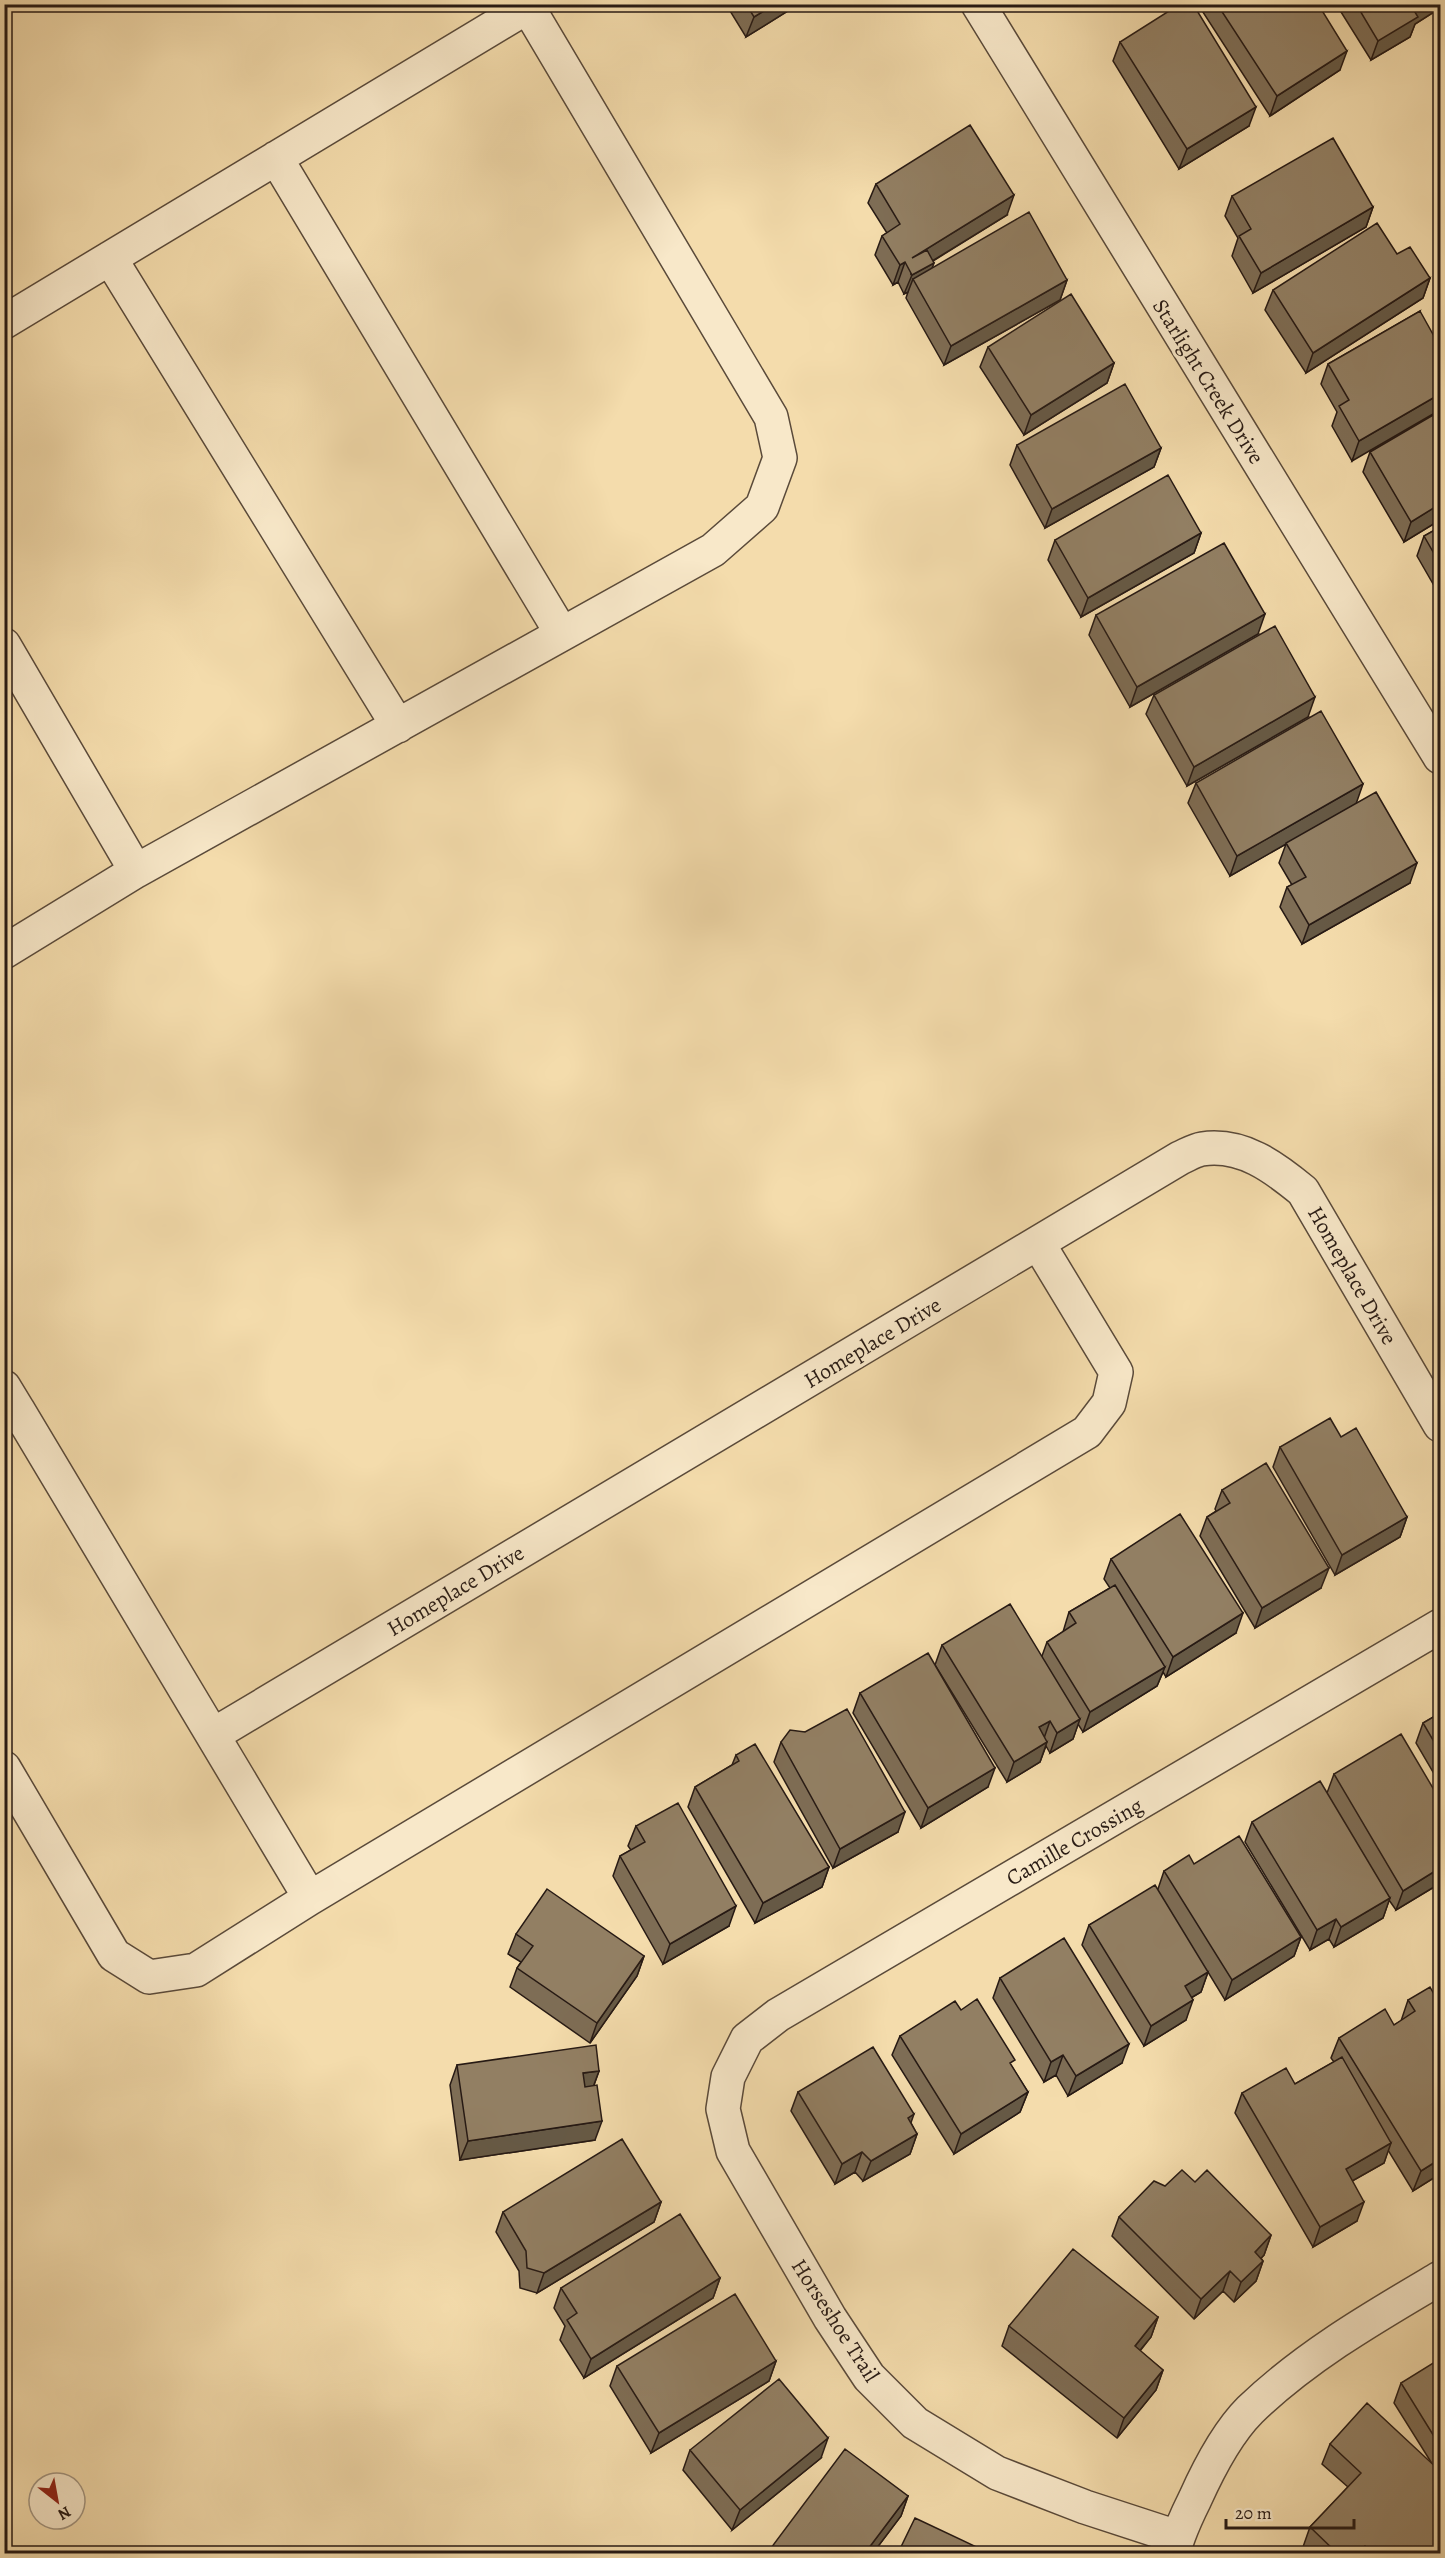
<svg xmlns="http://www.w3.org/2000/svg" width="1445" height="2558" font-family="Alegreya,serif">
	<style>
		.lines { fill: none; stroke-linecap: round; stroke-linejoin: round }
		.minor-casing { stroke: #5a4a3a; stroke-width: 36 }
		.minor { stroke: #f8e8c9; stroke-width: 33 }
		.wall { fill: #7e6d55; stroke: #271a14; stroke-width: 1.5 }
		.shaded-wall { fill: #665945; stroke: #271a14; stroke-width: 1.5 }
		.building { fill: #927f63; stroke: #271a14; stroke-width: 1.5 }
		.labels { text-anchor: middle; stroke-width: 6; stroke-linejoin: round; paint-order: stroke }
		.street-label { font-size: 22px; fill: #271a14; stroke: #f8e8c9 }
	</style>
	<rect width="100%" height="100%" fill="#f4dcac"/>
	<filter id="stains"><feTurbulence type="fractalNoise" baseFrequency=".00333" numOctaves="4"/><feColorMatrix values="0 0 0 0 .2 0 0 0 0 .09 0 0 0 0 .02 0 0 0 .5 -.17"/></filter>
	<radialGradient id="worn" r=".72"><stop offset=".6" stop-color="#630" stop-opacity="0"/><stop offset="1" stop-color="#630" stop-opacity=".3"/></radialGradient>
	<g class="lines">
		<g class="minor-casing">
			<path id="minor" d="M978 4 1440 757
				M276 158 562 634
				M110 258 398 726
				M4 322 527 7
				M4 645 136 871 713 550 762 507 780 458 771 417 526 4
				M4 952 136 871
				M4 1387 18 1410
				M4 1419 18 1410 310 1898
				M213 1735 1180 1158C1187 1155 1195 1150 1202 1149 1242 1143 1274 1167 1303 1191L1440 1425
				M4 1768 114 1955 149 1977 196 1970 310 1898 1087 1432 1109 1403 1116 1372 1038 1243
				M1177 2537 1085 2507 997 2473 915 2423 869 2377 830 2318 733 2151 723 2109 728 2077 747 2039 778 2015 1440 1626
				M1173 2554C1178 2534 1186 2517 1195 2499 1208 2470 1228 2432 1250 2410 1306 2356 1374 2317 1440 2278"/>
		</g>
		<use href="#minor" class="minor"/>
	</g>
	<path class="wall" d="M728 4H799L746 37 727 6Z
		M1200 4H1318L1340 70 1270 116 1199 6Z
		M1336 4H1437L1434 12 1415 24 1410 37 1371 60Z
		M1120 42 1249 126 1179 169 1113 61Z
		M876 184 1007 215 933 261 932 268 1067 280 1060 300 944 365 906 298 908 292 904 294 898 282 893 285 875 255 882 236 887 233 868 203Z
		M1232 196 1373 207 1366 227 1253 293 1232 256 1238 238 1225 216Z
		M1397 254 1430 278 1423 298 1306 373 1265 310 1273 290Z
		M1420 311 1352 461 1332 426 1337 412 1321 384 1328 364Z
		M988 347 1114 363 1107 383 1024 435 980 367Z
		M1440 411V520L1404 542 1363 472 1370 452Z
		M1017 445 1161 448 1154 467 1045 528 1010 465Z
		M1440 527V596L1417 556 1424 536Z
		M1201 533 1194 553 1081 617 1048 560 1055 540Z
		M1096 615 1258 634 1130 707 1089 635Z
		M1154 695 1308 717 1187 786 1146 714Z
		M1196 783 1356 804 1410 883 1302 944 1280 907 1287 887 1292 885 1279 863 1286 844 1230 876 1188 803Z
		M1341 1437 1407 1517 1400 1537 1335 1575 1273 1467 1280 1447Z
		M1222 1490 1321 1588 1255 1628 1200 1536 1207 1517 1216 1511 1215 1509Z
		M1111 1559 1236 1633 1166 1677 1163 1672 1157 1686 1083 1732 1078 1724 1073 1739 1050 1753 1046 1746 1040 1762 1007 1782 935 1665 942 1645 1042 1656 1047 1642 1063 1632 1069 1612 1110 1588 1104 1579Z
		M860 1693 988 1787 921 1828 853 1713Z
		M1440 1713V1784L1416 1743 1423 1723Z
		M805 1732 898 1832 833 1868 774 1762 781 1742Z
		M736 1755 829 1867 822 1887 755 1923 688 1807 695 1787 732 1765Z
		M1334 1774 1440 1800V1885L1439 1884 1396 1910 1389 1900 1383 1918 1334 1947 1329 1939 1310 1950 1245 1842 1252 1822 1327 1793Z
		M636 1826 729 1926 663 1964 613 1876 620 1856 631 1850 628 1846Z
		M1194 1864 1301 1937 1294 1956 1225 2000 1208 1972 1201 1992 1191 1998 1186 2020 1144 2046 1082 1945 1089 1925 1158 1889 1164 1871Z
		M516 1934 644 1956 637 1976 590 2043 510 1987 517 1968 521 1962 508 1954Z
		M1000 1978 1122 2063 1068 2096 1056 2075 1044 2082 993 1998Z
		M1408 2000 1440 2005V2174L1413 2191 1388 2150 1384 2163 1352 2181 1357 2221 1313 2247 1235 2113 1242 2093 1295 2084 1334 2062 1331 2058 1339 2038 1394 2025 1401 2021Z
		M900 2036 1012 2067 1028 2092 1020 2112 954 2154 892 2055Z
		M457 2065 599 2071 594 2085 595 2140 460 2160 450 2085Z
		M798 2092 911 2123 917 2134 910 2154 863 2181 855 2172 835 2184 791 2111Z
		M1195 2182 1271 2235 1264 2255 1261 2258 1263 2261 1256 2281 1234 2302 1223 2291 1194 2319 1112 2236 1119 2217 1165 2186Z
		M661 2202 654 2222 537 2293 520 2288 519 2271 496 2232 503 2212Z
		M720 2278 713 2298 584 2378 560 2340 565 2326 554 2308 561 2288Z
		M1158 2317 1151 2337 1140 2351 1163 2370 1156 2390 1117 2438 1002 2346 1009 2326Z
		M776 2361 769 2381 651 2453 610 2386 617 2366Z
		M1440 2365V2553H1309L1303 2547 1310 2527 1348 2487 1322 2464 1330 2444 1431 2462 1394 2403 1401 2383Z
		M690 2450 821 2458 732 2530 683 2470Z
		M908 2496 901 2516 873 2553H769L771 2548Z"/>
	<path class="shaded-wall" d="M775 4H799L746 37 754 17Z
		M1421 4H1437L1434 12 1415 24 1410 37 1371 60 1378 41 1413 9Z
		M1347 51 1340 70 1270 116 1277 96Z
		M1256 107 1249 126 1179 169 1187 149Z
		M1014 195 1007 215 911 274 912 258Z
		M1373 207 1366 227 1253 293 1261 273Z
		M905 262 898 282 893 285 900 265Z
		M934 263 927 283 913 279 908 292 904 294 912 275Z
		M1430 278 1423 298 1306 373 1313 353Z
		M1067 280 1060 300 944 365 951 346Z
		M1114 363 1107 383 1024 435 1031 415Z
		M1440 394V410L1352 461 1359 441Z
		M1161 448 1154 467 1045 528 1052 509Z
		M1440 504V520L1404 542 1411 522Z
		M1201 533 1194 553 1081 617 1088 598Z
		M1265 614 1258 634 1130 707 1137 687Z
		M1315 697 1308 717 1187 786 1194 767Z
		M1363 784 1356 804 1230 876 1237 856Z
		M1417 863 1410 883 1302 944 1309 925Z
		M1407 1517 1400 1537 1335 1575 1342 1555Z
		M1329 1568 1321 1588 1255 1628 1262 1608Z
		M1243 1613 1236 1633 1166 1677 1173 1657Z
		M1165 1667 1157 1686 1083 1732 1090 1712Z
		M1080 1719 1073 1739 1050 1753 1057 1733Z
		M1050 1721 1043 1741 1039 1727Z
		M1047 1742 1040 1762 1007 1782 1014 1762Z
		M995 1768 988 1787 921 1828 928 1808Z
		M905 1812 898 1832 833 1868 840 1849Z
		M829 1867 822 1887 755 1923 763 1903Z
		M1440 1868V1880L1439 1884 1396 1910 1403 1891Z
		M1390 1898 1383 1918 1334 1947 1341 1927Z
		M736 1906 729 1926 663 1964 670 1944Z
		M1336 1919 1329 1939 1310 1950 1317 1930Z
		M1301 1937 1294 1956 1225 2000 1232 1980Z
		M644 1956 637 1976 590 2043 597 2023Z
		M1208 1972 1201 1992 1177 2006 1185 1986Z
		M1193 2000 1186 2020 1144 2046 1151 2026Z
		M1129 2044 1122 2063 1068 2096 1076 2076Z
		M1063 2055 1056 2075 1044 2082 1051 2062Z
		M599 2071 592 2090 576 2093 583 2073Z
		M1028 2092 1020 2112 954 2154 961 2134Z
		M914 2114 907 2134 908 2118Z
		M602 2121 595 2140 460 2160 468 2141Z
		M917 2134 910 2154 863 2181 871 2161Z
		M1391 2143 1384 2163 1338 2189 1346 2169Z
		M862 2152 855 2172 835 2184 842 2164Z
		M1440 2159V2174L1413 2191 1421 2171Z
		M661 2202 654 2222 537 2293 544 2273Z
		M1364 2202 1357 2221 1313 2247 1320 2227Z
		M1271 2235 1264 2255 1248 2272 1255 2252Z
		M1263 2261 1256 2281 1234 2302 1241 2282Z
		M1230 2271 1223 2291 1194 2319 1201 2299Z
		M720 2278 713 2298 584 2378 591 2359Z
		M1158 2317 1151 2337 1127 2366 1135 2346Z
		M776 2361 769 2381 651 2453 659 2433Z
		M1163 2370 1156 2390 1117 2438 1124 2418Z
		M828 2438 821 2458 732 2530 740 2510Z
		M908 2496 901 2516 873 2553H865Z
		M1440 2542V2553H1430Z"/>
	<path class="building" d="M746 4H775L754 17Z
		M1180 4H1193L1256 107 1187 149 1120 42Z
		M1217 4H1318L1347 51 1277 96Z
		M1356 4H1421L1413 9 1418 17 1378 41Z
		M970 125 1014 195 912 258 927 250 934 263 912 275 905 262 900 265 882 236 900 224 876 184Z
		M1333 138 1373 207 1261 273 1239 236 1251 229 1232 196Z
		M1029 212 1067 280 951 346 913 279Z
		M1377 223 1397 254 1410 247 1430 278 1313 353 1273 290Z
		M1071 294 1114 363 1031 415 988 347Z
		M1420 311 1440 347V394L1359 441 1339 406 1349 400 1328 364Z
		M1125 384 1161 448 1052 509 1017 445Z
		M1440 411V504L1411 522 1370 452Z
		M1168 475 1201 533 1088 598 1055 540Z
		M1440 527V564L1424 536Z
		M1224 543 1265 614 1137 687 1096 615Z
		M1275 626 1315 697 1194 767 1154 695Z
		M1321 711 1363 784 1237 856 1196 783Z
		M1376 792 1417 863 1309 925 1287 887 1306 877 1286 843Z
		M1330 1418 1341 1437 1356 1428 1407 1517 1342 1555 1280 1447Z
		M1266 1463 1329 1568 1262 1608 1207 1517 1230 1503 1222 1490Z
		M1180 1514 1243 1613 1173 1657 1111 1559Z
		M1115 1585 1165 1667 1090 1712 1047 1642 1076 1623 1069 1612Z
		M1010 1604 1080 1719 1057 1733 1050 1721 1039 1727 1047 1742 1014 1762 942 1645Z
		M928 1653 995 1768 928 1808 860 1693Z
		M847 1709 905 1812 840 1849 781 1742 790 1730 805 1732Z
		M1440 1713V1752L1423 1723Z
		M1401 1734 1440 1800V1868L1403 1891 1334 1774Z
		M755 1744 829 1867 763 1903 695 1787 739 1761 736 1755Z
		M1320 1781 1390 1898 1341 1927 1336 1919 1317 1930 1252 1822Z
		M678 1803 736 1906 670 1944 620 1856 645 1842 636 1826Z
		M1239 1836 1301 1937 1232 1980 1164 1871 1189 1855 1194 1864Z
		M1155 1885 1208 1972 1185 1986 1193 2000 1151 2026 1089 1925Z
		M547 1889 644 1956 597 2023 517 1968 533 1946 516 1934Z
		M1064 1938 1129 2044 1076 2076 1063 2055 1051 2062 1000 1978Z
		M1430 1987 1440 2005V2159L1421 2171 1339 2038 1385 2009 1394 2025 1415 2011 1408 2000Z
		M977 1999 1015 2060 1010 2063 1028 2092 961 2134 900 2036 955 2001 961 2010Z
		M596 2045 599 2071 583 2073 585 2087 597 2085 602 2121 468 2141 457 2065Z
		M873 2047 914 2114 908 2118 917 2134 871 2161 862 2152 842 2164 798 2092Z
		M1342 2057 1391 2143 1346 2169 1364 2202 1320 2227 1242 2093 1286 2068 1295 2084Z
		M622 2139 661 2202 544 2273 527 2268 526 2251 503 2212Z
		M1182 2170 1195 2182 1207 2170 1271 2235 1255 2252 1263 2261 1241 2282 1230 2271 1201 2299 1119 2217 1154 2181 1165 2186Z
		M680 2214 720 2278 591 2359 567 2320 577 2313 561 2288Z
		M1073 2249 1158 2317 1135 2346 1163 2370 1124 2418 1009 2326Z
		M735 2294 776 2361 659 2433 617 2366Z
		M1438 2360 1440 2365V2446L1401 2383Z
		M779 2379 828 2438 740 2510 690 2450Z
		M1367 2403 1440 2471V2542L1430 2553H1373L1365 2546 1358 2553H1337L1310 2527 1361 2473 1330 2444Z
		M845 2449 908 2496 865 2553H779L771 2548Z
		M915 2518 985 2551 984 2553H898Z"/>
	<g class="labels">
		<g class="street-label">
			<text transform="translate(1209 381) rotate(58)" y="8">Starlight Creek Drive</text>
			<text transform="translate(1353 1275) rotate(60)" y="8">Homeplace Drive</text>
			<text transform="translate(872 1342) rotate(-31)" y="8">Homeplace Drive</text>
			<text transform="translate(455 1590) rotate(-31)" y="8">Homeplace Drive</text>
			<text transform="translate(1074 1841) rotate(-30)" y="8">Camille Crossing</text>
			<text transform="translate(836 2320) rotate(57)" y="8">Horseshoe Trail</text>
		</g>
	</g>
	<rect width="1445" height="2558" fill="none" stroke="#f4dcac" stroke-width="24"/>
	<rect x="6" y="6" width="1433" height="2546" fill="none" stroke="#271a14" stroke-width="3"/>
	<rect x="12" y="12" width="1421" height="2534" fill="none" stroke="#271a14" stroke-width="1.5"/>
	<g transform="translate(57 2501) rotate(149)"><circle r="28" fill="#f8e8c9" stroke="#a49681" stroke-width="1.5"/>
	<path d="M0-4.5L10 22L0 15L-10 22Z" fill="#8f2418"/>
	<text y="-9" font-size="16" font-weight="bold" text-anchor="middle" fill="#271a14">N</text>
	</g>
	<path d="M1226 2519v9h128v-9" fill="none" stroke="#271a14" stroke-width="3"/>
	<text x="1235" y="2519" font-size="18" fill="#271a14" stroke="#f8e8c9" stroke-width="4.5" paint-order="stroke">20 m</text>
	<rect width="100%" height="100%" filter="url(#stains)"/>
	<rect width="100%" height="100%" fill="url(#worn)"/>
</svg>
